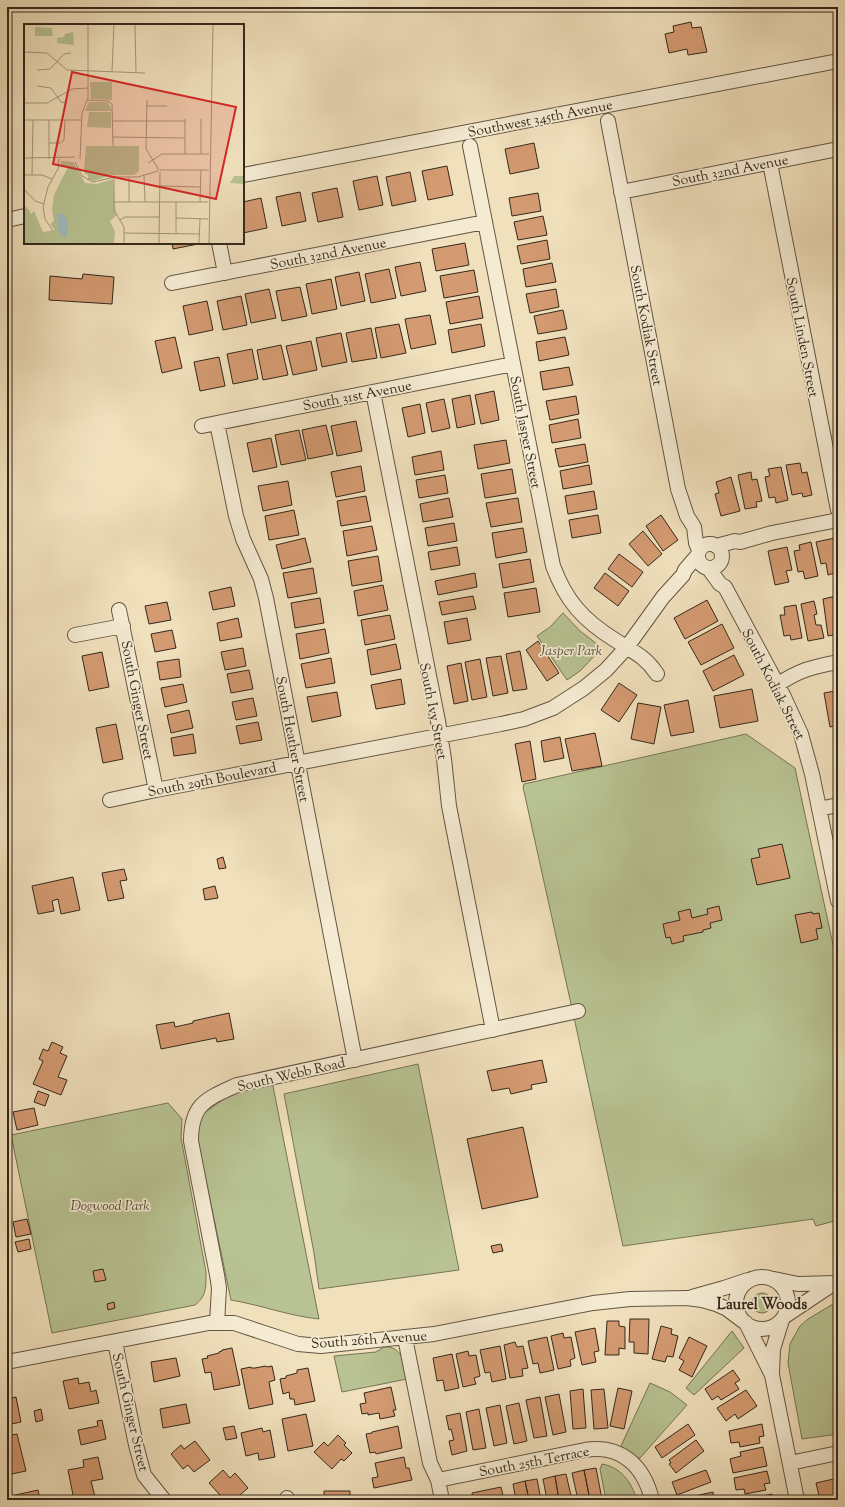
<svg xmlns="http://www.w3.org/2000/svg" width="845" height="1507" font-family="'Sorts Mill Goudy',serif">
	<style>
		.green { fill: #b8c292; stroke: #767556 }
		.building { fill: #d49a71; stroke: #34281b }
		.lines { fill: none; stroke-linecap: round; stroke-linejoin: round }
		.street-casing { stroke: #635643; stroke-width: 16 }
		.street { stroke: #f5ebd3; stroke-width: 14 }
		.labels { text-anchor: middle; stroke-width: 3.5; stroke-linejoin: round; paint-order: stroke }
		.street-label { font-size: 14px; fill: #34281b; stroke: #f5ebd3 }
		.park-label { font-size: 14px; font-style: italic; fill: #554e39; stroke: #f5ebd3 }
		.neighbourhood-label { font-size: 15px; font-weight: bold; fill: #34281b; stroke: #f5ebd3 }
		.inset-road { fill: none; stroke: #a5967c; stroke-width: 1 }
		.view { fill: #d62828; fill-opacity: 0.15; stroke: #d62828; stroke-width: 2 }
		.inset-edge { fill: none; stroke: #34281b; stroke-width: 2 }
	</style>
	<rect width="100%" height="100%" fill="#f0e0bc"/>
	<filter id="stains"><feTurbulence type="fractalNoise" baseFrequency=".005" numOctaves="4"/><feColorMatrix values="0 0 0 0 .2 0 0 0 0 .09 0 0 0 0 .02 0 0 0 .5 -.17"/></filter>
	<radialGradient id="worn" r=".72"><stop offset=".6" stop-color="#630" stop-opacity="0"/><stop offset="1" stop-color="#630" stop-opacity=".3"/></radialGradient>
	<path class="green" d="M563 613 580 631 597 644 600 650 580 671 567 680 537 636 550 627Z
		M746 734 795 768 838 968V1220L816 1226 813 1219 623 1246 575 1022 523 787 524 784Z
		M418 1064 459 1270 319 1289 314 1253 284 1094Z
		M272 1081 319 1319C289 1316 261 1305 231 1300L196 1133 203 1114 233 1092Z
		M168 1103 182 1119 181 1138 206 1272C206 1286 207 1296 195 1305L52 1333 11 1135Z
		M752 1303a10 10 0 1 1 20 0a10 10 0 1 1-20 0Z
		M838 1301V1377L836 1378 838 1387V1434L802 1439 788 1363 790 1344 800 1326 808 1319Z
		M732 1331 744 1348 694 1395 686 1388Z
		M384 1347C392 1346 398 1350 402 1357L407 1379 342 1392 334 1356 376 1352Z
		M650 1383 670 1392 687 1405 640 1458 632 1457 621 1446Z
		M602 1464C621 1467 632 1483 637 1500H606L600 1469Z"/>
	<path class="building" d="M691 22 692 28 701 27 707 52 688 55 687 49 669 53 665 34 674 32 673 26Z
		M534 143 539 168 510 174 505 149Z
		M447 166 453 195 428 200 422 171Z
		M410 172 416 201 392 206 386 177Z
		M377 176 383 205 359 210 353 181Z
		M337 188 343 217 318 222 312 193Z
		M300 192 306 221 282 226 276 197Z
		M538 193 541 211 512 216 509 198Z
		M261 198 267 228 243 233V202Z
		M543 216 547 235 518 240 514 222Z
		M547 240 550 259 521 264 517 246Z
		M172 243H198V244L173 249Z
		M465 243 469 265 436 271 432 249Z
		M420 262 426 291 401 296 395 267Z
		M552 263 556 282 526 287 523 269Z
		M389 269 396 298 371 303 365 274Z
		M474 270 478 292 444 298 440 276Z
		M359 272 365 301 341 306 335 277Z
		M83 274 114 277 112 304 49 300 50 276 82 279Z
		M331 279 337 309 312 314 306 284Z
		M300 287 307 316 282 321 276 291Z
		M269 289 276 318 251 323 245 294Z
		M556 289 559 307 530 313 526 294Z
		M241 296 247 325 223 330 217 301Z
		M479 296 483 318 450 324 446 302Z
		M207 301 213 330 189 335 183 306Z
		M563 310 567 329 538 334 534 316Z
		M430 315 436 344 411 349 405 319Z
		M399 324 406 353 381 358 375 328Z
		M481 324 485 346 452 353 448 330Z
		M371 328 377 358 352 362 346 333Z
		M341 333 347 362 322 367 316 338Z
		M175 337 182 368 162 373 155 341Z
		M565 337 569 355 539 361 536 342Z
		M311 341 317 370 293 375 286 346Z
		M281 345 288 375 263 380 257 350Z
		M252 349 258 379 233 384 227 354Z
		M219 357 225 386 200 391 194 362Z
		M569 367 573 385 543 390 540 372Z
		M494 391 499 420 481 424 475 395Z
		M470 395 475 424 457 428 452 399Z
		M576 396 579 414 550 420 546 401Z
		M444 399 450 428 432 432 426 403Z
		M420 404 425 433 408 437 402 408Z
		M578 419 581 438 552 443 549 425Z
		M356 421 362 451 337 456 331 426Z
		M326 425 333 454 308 459 302 430Z
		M299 430 306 460 281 465 275 435Z
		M271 438 277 467 253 472 247 443Z
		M506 440 510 463 478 469 474 445Z
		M585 444 588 462 559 467 555 449Z
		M441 451 444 470 415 475 412 457Z
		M800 463 802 473 807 472 812 495 803 497 802 493 792 495 786 465Z
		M589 465 592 484 563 489 560 471Z
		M361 466 365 491 336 497 331 472Z
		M781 467 788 500 776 503 775 497 769 498 765 477 770 476 768 469Z
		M512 469 516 493 485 498 481 474Z
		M751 472 752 480 757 479 762 501 756 502 757 507 745 509 738 475Z
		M445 475 448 493 419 498 416 480Z
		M731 477 740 511 721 516 715 494 719 493 716 482Z
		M288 481 292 505 263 511 258 486Z
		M594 491 597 509 568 514 565 496Z
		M366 496 371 521 341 526 337 501Z
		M449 498 453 517 423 522 420 504Z
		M518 498 522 522 491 527 486 503Z
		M294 510 299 535 269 540 265 516Z
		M598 515 601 533 572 538 569 520Z
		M661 515 678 540 663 551 646 526Z
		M454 523 457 541 428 546 425 528Z
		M372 526 377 550 347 556 343 531Z
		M523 528 527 552 496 558 492 533Z
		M643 531 662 554 648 566 629 544Z
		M305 538 311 562 282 569 276 545Z
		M835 538 838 555V572L828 575 826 563 821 564 816 542Z
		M811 542 818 576 805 579 803 571 798 572 794 551 800 550 799 545Z
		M457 547 460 565 431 570 428 552Z
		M787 547 792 570 786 571 789 582 775 585 768 551Z
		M619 554 643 572 632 587 608 569Z
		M378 556 382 581 352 586 348 561Z
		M530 559 534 582 503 588 499 564Z
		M313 568 317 593 288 598 283 573Z
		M475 573 477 587 438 595 435 581Z
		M605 573 629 591 618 606 594 588Z
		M383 585 388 610 358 616 354 591Z
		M231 587 235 606 213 610 209 592Z
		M536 588 540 612 508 617 504 593Z
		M473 596 476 609 442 615 439 602Z
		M836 596 838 606V634L828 636 823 599Z
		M320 598 324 623 295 628 291 603Z
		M707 600 718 621 685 639 674 618Z
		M814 601 817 614 814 615 816 625H821L824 638 808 641 801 604Z
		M167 602 171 620 149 624 145 606Z
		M796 605 802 638 791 640 790 635 784 636 780 615H785L784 607Z
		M390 615 395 639 365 645 361 620Z
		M238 618 242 637 220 641 217 623Z
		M467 618 471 640 448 644 444 622Z
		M722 624 734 648 701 665 688 642Z
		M325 629 329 653 300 659 296 634Z
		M172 630 176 648 155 652 151 634Z
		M538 641 559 673 547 681 526 650Z
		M396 644 401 669 371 675 367 650Z
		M243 648 246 666 225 670 221 652Z
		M520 651 527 689 513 691 506 654Z
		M102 652 109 687 89 691 82 656Z
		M734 655 744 675 713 691 703 671Z
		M501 656 508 693 493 696 486 658Z
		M331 658 335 683 306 688 301 664Z
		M179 659 181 677 160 680 157 662Z
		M480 659 487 697 472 700 465 662Z
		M461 663 468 701 454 704 447 666Z
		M249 670 253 689 231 693 227 674Z
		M401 679 405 704 376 709 371 685Z
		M619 683 637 695 619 722 601 710Z
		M183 684 187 702 165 707 161 688Z
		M752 689 758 721 720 728 714 696Z
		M835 691 838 704V725L830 727 824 693Z
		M337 692 341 716 312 722 307 697Z
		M253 698 257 716 236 720 232 702Z
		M688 700 694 732 671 736 664 705Z
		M638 703 661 707 654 744 631 739Z
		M189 710 193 728 171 733 167 715Z
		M258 722 262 740 240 744 236 726Z
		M116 724 123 759 103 763 96 728Z
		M595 733 602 766 572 771 565 739Z
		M193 734 196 753 174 756 171 738Z
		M560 737 564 758 544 762 541 741Z
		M530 741 536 779 522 782 515 744Z
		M782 844 790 878 757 885 751 859 760 857 758 849Z
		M223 857 226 868 219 869 217 859Z
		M124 869 127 880 120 881 124 898 108 901 102 873Z
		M73 877 80 910 61 914 58 899 52 901 54 911 38 914 32 886Z
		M215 886 218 898 205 900 203 889Z
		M719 906 722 920 710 923 711 928 703 930V932L683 936 684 941 672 944 670 937 666 938 663 924 680 920 678 912 690 909 692 918 708 914 707 909Z
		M812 912 813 914 819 913 822 928 816 929 818 939 801 943 795 915Z
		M229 1013 234 1039 217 1042 216 1038 161 1049 156 1025 174 1022 175 1027 193 1023V1021Z
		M52 1042 63 1047 60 1053 67 1056 58 1077 67 1080 61 1095 33 1084 43 1061 39 1059 43 1049 48 1051Z
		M542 1060 547 1082 531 1085 532 1089 511 1094 509 1088 492 1091 487 1071Z
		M38 1091 49 1095 45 1106 34 1102Z
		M34 1108 38 1125 17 1130 13 1112Z
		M523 1127 538 1197 482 1209 467 1139Z
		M27 1219 31 1234 16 1237 13 1222Z
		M29 1239 31 1249 18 1252 15 1242Z
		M501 1244 503 1251 493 1253 491 1246Z
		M103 1269 106 1280 95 1282 93 1271Z
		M114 1302 115 1308 108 1310 107 1304Z
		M630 1319H649L648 1354 634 1353V1342H629Z
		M607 1321H619V1326L625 1327V1349L619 1348V1355H605Z
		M661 1326 672 1329 671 1334 678 1336 673 1357 667 1356 665 1362 652 1359Z
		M595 1328 599 1351 594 1352 596 1362 582 1365 575 1332Z
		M563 1333 564 1338 571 1337 575 1358 570 1360 571 1366 558 1369 551 1336Z
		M547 1337 554 1370 540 1373 538 1363 533 1364 528 1341Z
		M689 1337 707 1346 692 1377 679 1370 684 1361 679 1358Z
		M515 1342 517 1347 523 1346 528 1368 522 1369 523 1376 510 1378 504 1345Z
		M500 1346 506 1379 492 1382 490 1372 485 1373 480 1350Z
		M232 1348 240 1385 214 1390 211 1372 205 1373 202 1359 208 1358 207 1356 219 1353V1352L222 1351V1350Z
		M468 1351 469 1356 476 1355 480 1376 474 1378 476 1384 463 1387 456 1354Z
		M452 1354 459 1388 445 1391 443 1380 437 1381 433 1358Z
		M176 1358 180 1376 154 1382 151 1362Z
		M266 1366 267 1367 272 1366 275 1380 269 1382 273 1404 249 1409 241 1369 251 1367V1368H255Z
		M308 1368 315 1401 295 1405 294 1399H290L289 1392 283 1394 280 1379 286 1378V1376L297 1373V1370Z
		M733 1370 740 1380 735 1383 739 1389 721 1400 718 1396 712 1400 705 1389Z
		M78 1378 79 1384 89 1382 91 1392 96 1390 99 1403 69 1409 63 1381Z
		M391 1387 396 1410H393L395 1416 380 1419 379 1413 368 1415V1413L362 1414 360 1404 366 1403 364 1393Z
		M618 1388 632 1391 624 1429 610 1426Z
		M583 1389 586 1428 573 1429 570 1391Z
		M604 1389 608 1428 594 1429 591 1390Z
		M746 1390 757 1406 738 1419 735 1414 726 1421 717 1408Z
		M559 1394 566 1432 553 1435 545 1397Z
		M16 1397 21 1422 7 1425V1399Z
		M540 1397 547 1436 534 1438 526 1400Z
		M519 1403 527 1441 514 1444 506 1406Z
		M186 1404 190 1423 163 1428 160 1409Z
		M500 1405 507 1443 494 1446 486 1408Z
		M41 1409 43 1420 36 1422 34 1411Z
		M479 1409 486 1448 473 1450 466 1412Z
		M460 1413 467 1451 452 1455 449 1441 454 1440 451 1429 449 1430 446 1416Z
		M306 1414 313 1446 288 1451 282 1419Z
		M102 1420 106 1439 81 1445 78 1430 98 1426 97 1421Z
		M688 1424 695 1435 662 1458 655 1447Z
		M762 1424 764 1436 759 1437 760 1443 740 1447 739 1442 731 1443 729 1431Z
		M234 1426 237 1438 226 1440 223 1428Z
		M398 1426 402 1448 376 1454 375 1452 370 1453 366 1434 372 1433V1432Z
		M262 1428 263 1432 270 1430 275 1457 259 1460 258 1453 246 1456 241 1433Z
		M17 1434 26 1471 7 1475V1436Z
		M338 1435 346 1443 344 1445 352 1453 344 1461 341 1459 332 1469 314 1452 324 1442 328 1446Z
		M696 1440 704 1451 676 1473 669 1464 671 1463 669 1460Z
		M195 1441 210 1460 194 1472 188 1465 183 1469 171 1454 181 1445 184 1449Z
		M763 1447 767 1466 733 1473 730 1459 741 1456 740 1452Z
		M98 1457 103 1479 91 1481 95 1497 74 1500 68 1470 84 1467 83 1460Z
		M404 1457 406 1468H409L412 1480 374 1488 372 1478 378 1477 375 1463Z
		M596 1468 602 1499 590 1500 584 1470Z
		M223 1470 230 1478 235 1473 248 1488 234 1500H214L220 1495 209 1483Z
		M584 1470 590 1500H578L572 1473Z
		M706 1470 711 1482 677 1495 672 1482Z
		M767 1471 770 1483 764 1484 766 1490 745 1494 744 1489 736 1490 734 1478Z
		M566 1474 572 1500H559L555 1476Z
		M555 1476 559 1500H547L543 1479Z
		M838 1478V1500H820L816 1483Z
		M537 1479 541 1500H529L525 1481Z
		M525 1481 529 1500H516L513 1484Z
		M501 1487 504 1500H467L473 1498 472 1493Z
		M38 1490 40 1500H12L11 1496Z
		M324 1491H350V1500H324Z
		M713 1492 714 1500H676Z
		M772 1494 773 1500H750L749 1499Z
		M406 1495 407 1500H410H382Z"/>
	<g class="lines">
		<g class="street-casing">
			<path id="street" d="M608 121 678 489 687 516 694 527 696 543 699 550
				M470 146 553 566C566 601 583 620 615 640 632 651 645 656 657 674
				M770 163 838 510
				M243 175 838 61
				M621 192 838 149
				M7 220 25 216
				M219 243 225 273
				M172 283 485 222
				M373 392 438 721 444 759 449 806 493 1030
				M217 423 236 516 243 539 261 579 266 598 355 1060
				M202 426 513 364
				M698 556a12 12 0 1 1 24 0a12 12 0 1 1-24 0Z
				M716 546 735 541 740 542 772 533 838 520
				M709 569 720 584 725 587 783 695 801 734 812 774 838 901
				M119 610 156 790
				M75 635 123 626
				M777 685C799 670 812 667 838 662
				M110 800 156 790 501 724 524 719 553 708 584 688 606 670 627 647 663 597 683 575 685 570 697 556
				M819 809 838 805
				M736 1303a26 26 0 1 1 52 0a26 26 0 1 1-52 0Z
				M774 1279 798 1284 835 1283
				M692 1297 724 1288 748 1280
				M785 1316 833 1284
				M217 1323 219 1288 217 1275 191 1141C191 1104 206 1099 237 1085L578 1011
				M746 1323 772 1375 797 1500
				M405 1338 430 1463 438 1480 442 1500
				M115 1342 136 1445 144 1475 164 1500
				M7 1362 209 1323H234L298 1344 321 1346 434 1334 593 1303 630 1299 687 1298 702 1300 716 1304 727 1309 743 1321
				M772 1373 773 1349 782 1320
				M790 1463 838 1453
				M438 1480 585 1450C621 1444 644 1466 652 1500
				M287 1498V1500"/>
		</g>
		<use href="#street" class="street"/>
	</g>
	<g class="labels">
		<g class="street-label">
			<text transform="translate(540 118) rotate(-11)" y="5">Southwest 345th Avenue</text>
			<text transform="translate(730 170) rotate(-11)" y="5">South 32nd Avenue</text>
			<text transform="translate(328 253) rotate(-11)" y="5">South 32nd Avenue</text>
			<text transform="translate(647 325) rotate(79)" y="5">South Kodiak Street</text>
			<text transform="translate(803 337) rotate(79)" y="5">South Linden Street</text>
			<text transform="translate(357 395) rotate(-11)" y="5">South 31st Avenue</text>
			<text transform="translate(526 432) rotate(79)" y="5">South Jasper Street</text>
			<text transform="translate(774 684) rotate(63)" y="5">South Kodiak Street</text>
			<text transform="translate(138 700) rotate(79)" y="5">South Ginger Street</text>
			<text transform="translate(434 711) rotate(79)" y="5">South Ivy Street</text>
			<text transform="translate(293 739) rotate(79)" y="5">South Heather Street</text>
			<text transform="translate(212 779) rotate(-11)" y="5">South 29th Boulevard</text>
			<text transform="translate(291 1074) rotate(-13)" y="5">South Webb Road</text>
			<text transform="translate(369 1339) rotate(-4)" y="5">South 26th Avenue</text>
			<text transform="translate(131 1412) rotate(77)" y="5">South Ginger Street</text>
			<text transform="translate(534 1461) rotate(-11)" y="5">South 25th Terrace</text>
		</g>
		<g class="park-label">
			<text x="571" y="655">Jasper Park</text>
			<text x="110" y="1210">Dogwood Park</text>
		</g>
		<g class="neighbourhood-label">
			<text x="762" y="1309">Laurel Woods</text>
		</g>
	</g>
	<g transform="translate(24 24)">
		<rect width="220" height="220" fill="#f0e0bc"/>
		<path d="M11 3 28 4 29 12H11ZM49 8 50 21 33 19V14L40 13 41 10ZM66 58H88V76L67 75ZM65 78H84L88 87H61ZM65 88H87V104L63 103ZM62 122H115V147L110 151H87L69 157 64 155V151L61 150 60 147ZM37 137 49 138 61 159 73 160 89 155 92 192 86 197 91 208 90 220H0V181L5 186H8L5 187 7 190 10 187 19 208 31 206 26 200 30 197 28 186 30 171 43 145V142H37ZM210 152H220V160L206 159Z" fill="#b8c292"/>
		<path d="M38 189 44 196V205L43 212 39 214 33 204 34 190Z" fill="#a0babc"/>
		<path class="inset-road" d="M111 0 112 49M0 28 23 29 43 46 121 49M13 46 26 45 40 30 47 29M88 47 90 0M13 62 27 64 37 78 43 79M63 76 84 77 88 80 89 122M123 76 122 125 135 146M0 79H23L48 65 64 64M123 82H143M0 96H57M89 97H161M89 113 161 114M25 119H36L40 116 41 96M161 130V95M177 130V95M0 134 51 133M25 135V96M56 135 58 89 64 74V0M51 138 58 152 69 158 91 153H114L134 147M124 139 138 130H185M136 146H185M0 151H18L28 155M8 151 9 96M120 151 121 178M90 153V186L100 203V220M136 162 176 163M0 165 11 177 20 180M90 178H184M105 178V153M176 178 177 146M152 194 184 195M96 196 101 193H135M29 207 21 195 19 183 24 163 34 145 35 135M100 209 176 210M152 209V178M135 220 136 148M175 220 176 194M185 220 189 0"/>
		<path class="view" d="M48 48 212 83 192 175 29 140Z"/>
		<rect width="220" height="220" class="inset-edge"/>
	</g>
	<rect width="845" height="1507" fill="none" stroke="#f0e0bc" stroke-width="24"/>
	<rect x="8" y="8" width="829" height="1491" fill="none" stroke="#34281b" stroke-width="2"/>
	<rect x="12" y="12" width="821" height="1483" fill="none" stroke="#34281b"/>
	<rect width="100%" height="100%" filter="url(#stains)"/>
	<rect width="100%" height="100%" fill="url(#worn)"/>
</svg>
